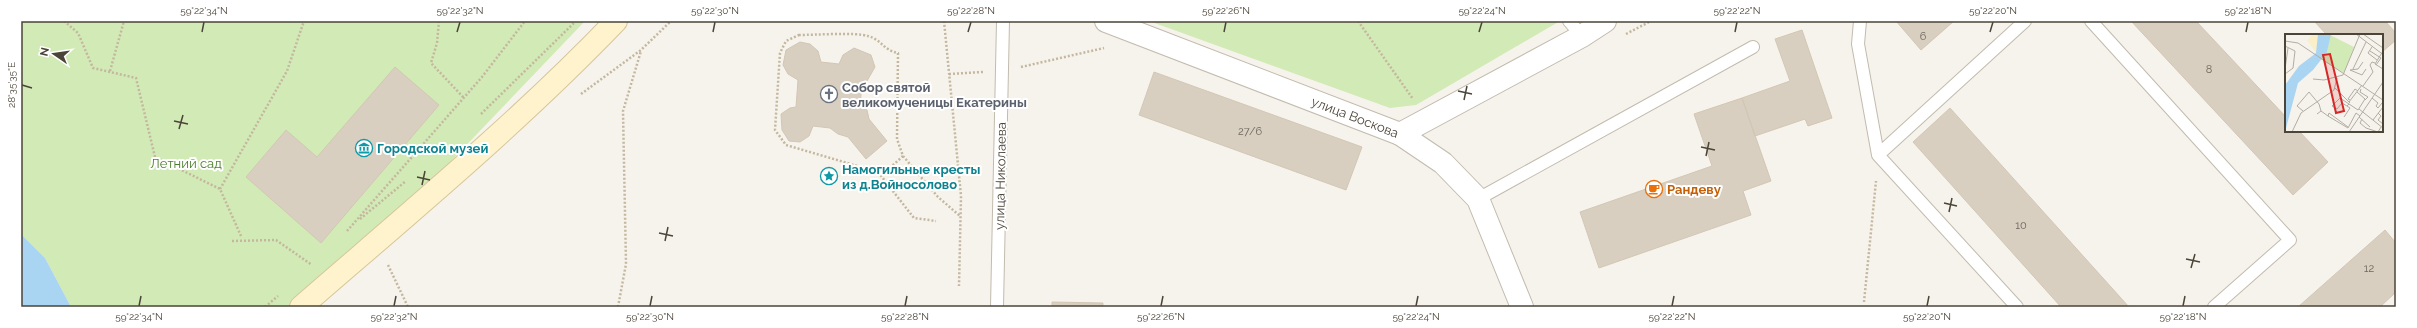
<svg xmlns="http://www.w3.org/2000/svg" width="2417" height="328" font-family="Raleway,sans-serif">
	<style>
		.green { fill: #d2eab5 }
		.water { fill: #a9d4f2 }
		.building { fill: #d8cfc1; stroke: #d3c7b4 }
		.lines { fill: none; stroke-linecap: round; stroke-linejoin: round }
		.service-casing { stroke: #c2bbae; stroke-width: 14 }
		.minor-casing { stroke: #c2bbae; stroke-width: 24 }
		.secondary-casing { stroke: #d6c79b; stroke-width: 24 }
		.path { stroke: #c4b79f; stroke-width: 2.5; stroke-dasharray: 2 2; stroke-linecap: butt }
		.service { stroke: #fff; stroke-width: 12 }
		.minor { stroke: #fff; stroke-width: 22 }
		.secondary { stroke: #fff3cd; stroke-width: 22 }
		.ticks { fill: none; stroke: #4b4439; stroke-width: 1.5 }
		.labels { text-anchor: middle; stroke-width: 4; stroke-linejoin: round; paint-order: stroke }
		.number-label { font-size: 11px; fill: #6e675b }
		.worship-label { font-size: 13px; font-weight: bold; fill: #5b616d; stroke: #fff; text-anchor: start }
		.street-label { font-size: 13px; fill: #4b4439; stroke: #fff }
		.culture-label { font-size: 13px; font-weight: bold; fill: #0d838f; stroke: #fff; text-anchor: start }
		.park-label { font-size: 13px; fill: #4a7f2a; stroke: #fff }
		.food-label { font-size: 13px; font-weight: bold; fill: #c56008; stroke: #fff; text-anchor: start }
		.inset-road { fill: none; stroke: #b2ada4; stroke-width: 1 }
		.view { fill: #d62828; fill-opacity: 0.15; stroke: #d62828; stroke-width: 2 }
		.inset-edge { fill: none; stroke: #4b4439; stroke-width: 2 }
		.neatline { fill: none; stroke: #4b4439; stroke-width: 1.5 }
		.ticks-label { font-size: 10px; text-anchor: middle; fill: #4b4439 }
	</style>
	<rect width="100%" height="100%" fill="#f6f3ec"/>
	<path class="green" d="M21 21H585L364 252 297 307H71L45 258 21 234Z
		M1149 21H1560L1416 105 1390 108Z"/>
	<path class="water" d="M21 234 45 258 71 307H21Z"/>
	<path class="building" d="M1896 21H1954L1921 50Z
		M2131 21H2196L2286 117V131H2299L2328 162 2293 195Z
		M2314 21H2385L2396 33V40L2382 52V35H2327Z
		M1802 30 1832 118 1808 126 1805 119 1755 136 1742 98 1790 81 1775 39Z
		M800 42 810 44 818 51 821 62 839 64 843 55 854 48 871 55 875 67 867 81 862 83 860 106 867 110 869 119 887 141 866 159 848 137 838 134 830 128 813 126 809 136 800 142 789 141 782 130 781 114 790 108 796 107 798 80 788 74 783 65 786 50Z
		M395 67 439 105 321 243 246 177 286 130 317 157Z
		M1154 72 1362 147 1346 190 1139 115Z
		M1742 98 1771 181 1743 191 1751 215 1599 268 1580 212 1712 166 1694 114Z
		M1950 108 2129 307H2061L1913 142Z
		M2385 230 2396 243V292L2380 307H2298Z
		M1052 302 1103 303V307H1052Z"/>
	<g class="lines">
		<g class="service-casing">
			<path id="service" d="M1569 21 1582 36
				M1860 21 1858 44 1878 155 2017 307
				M2091 21 2290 240 2214 307
				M1878 155 2025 21
				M1478 199 1753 47
				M997 307 1003 21"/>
		</g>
		<g class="minor-casing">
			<g id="minor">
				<path id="s1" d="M1106 21 1400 134 1443 163 1478 199 1522 307"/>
				<path d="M1400 134 1582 36 1605 21"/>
			</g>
		</g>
		<g class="secondary-casing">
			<path id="secondary" d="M301 307C408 214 518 123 616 21"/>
		</g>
		<path class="path" d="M64 21 78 33 93 68 136 78 155 157 220 189 241 236
			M439 21 437 43 431 63 464 98
			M944 21 961 196 959 286
			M1358 21 1413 99
			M1626 34 1651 21
			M799 35C814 35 856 32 868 36 882 40 883 50 898 53L897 139 903 156 892 166 878 172 786 145 775 130 780 53 786 41Z
			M1021 67 1104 48
			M110 71 124 21
			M949 74 983 72
			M581 94 641 50 671 21
			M481 114 576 21
			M903 156 938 197 960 216
			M878 172 914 218 936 221
			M220 189 287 71 304 21
			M360 219 406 181
			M347 231 482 77 525 21
			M232 241 276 240 312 265
			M388 265 408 307
			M1864 302 1876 181
			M265 307 278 296
			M618 307 626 264 623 111 641 51"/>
		<use href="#service" class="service"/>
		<use href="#minor" class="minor"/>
		<use href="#secondary" class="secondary"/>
	</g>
	<path class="ticks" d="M202 32 204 22M457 32 460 22M713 32 715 22M968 32 971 22M1224 32 1226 22M1479 32 1482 22M1735 32 1737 22M1990 32 1993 22M2246 32 2248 22M22 85 32 88M1458 91 1472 94M1464 100 1467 86M174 121 188 124M179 129 183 115M1701 147 1715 150M1706 156 1709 142M417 177 430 180M422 185 425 171M1944 203 1957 206M1949 212 1952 198M659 233 673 236M665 241 668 227M2186 259 2200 262M2191 268 2195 254M139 306 141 296M394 306 396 296M650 306 652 296M905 306 907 296M1161 306 1163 296M1416 306 1418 296M1672 306 1674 296M1927 306 1929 296M2183 306 2185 296"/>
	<defs>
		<g id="church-ring" transform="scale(0.9)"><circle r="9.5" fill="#fff" stroke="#6b7280" stroke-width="1.5"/><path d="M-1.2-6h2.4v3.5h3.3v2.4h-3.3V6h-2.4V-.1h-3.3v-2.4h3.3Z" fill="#6b7280"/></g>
		<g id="museum-ring" transform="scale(0.9)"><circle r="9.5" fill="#fff" stroke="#0f9aa8" stroke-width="1.5"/><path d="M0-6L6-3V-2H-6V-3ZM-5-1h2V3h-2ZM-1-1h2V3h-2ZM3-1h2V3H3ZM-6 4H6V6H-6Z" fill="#0f9aa8"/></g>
		<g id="sight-ring" transform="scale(0.9)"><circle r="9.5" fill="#fff" stroke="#0f9aa8" stroke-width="1.5"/><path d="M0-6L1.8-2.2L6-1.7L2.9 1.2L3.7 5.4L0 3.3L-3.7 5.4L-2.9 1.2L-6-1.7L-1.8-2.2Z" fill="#0f9aa8"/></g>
		<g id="cafe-ring" transform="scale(0.9)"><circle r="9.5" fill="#fff" stroke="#e8710a" stroke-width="1.5"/><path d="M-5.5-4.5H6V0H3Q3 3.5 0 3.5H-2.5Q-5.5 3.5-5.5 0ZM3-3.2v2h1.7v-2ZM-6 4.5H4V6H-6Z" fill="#e8710a"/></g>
	</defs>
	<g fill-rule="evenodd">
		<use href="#church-ring" x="829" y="94"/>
		<use href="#museum-ring" x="364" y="148"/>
		<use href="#sight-ring" x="829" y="176"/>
		<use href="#cafe-ring" x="1654" y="189"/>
	</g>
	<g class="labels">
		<g class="number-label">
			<text x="1923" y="40">6</text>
			<text x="2209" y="73">8</text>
			<text x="1250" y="135">27/6</text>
			<text x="2021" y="229">10</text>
			<text x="2369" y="272">12</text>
		</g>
		<g class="worship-label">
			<text x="842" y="92">Собор святой<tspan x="842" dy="15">великомученицы Екатерины</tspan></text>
		</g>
		<g class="street-label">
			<text dy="5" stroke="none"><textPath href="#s1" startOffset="267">улица Воскова</textPath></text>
			<text transform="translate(1000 176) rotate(-89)" y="5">улица Николаева</text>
		</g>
		<g class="culture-label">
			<text x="377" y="153">Городской музей</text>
			<text x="842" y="174">Намогильные кресты<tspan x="842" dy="15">из д.Войносолово</tspan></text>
		</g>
		<g class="park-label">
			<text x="186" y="168">Летний сад</text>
		</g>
		<g class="food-label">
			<text x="1667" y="194">Рандеву</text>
		</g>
	</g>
	<g transform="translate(2285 34)">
		<rect width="98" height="98" fill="#f6f3ec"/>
		<path d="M45 1 69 13 59 39 35 25 42 18Z" fill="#d2eab5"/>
		<path d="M28 0H33L31 19 22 6Z" fill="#f9efc9"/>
		<path d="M33 0H46L42 18 28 36 13 49 0 98V51L14 32 31 19Z" fill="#a9d4f2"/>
		<path class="inset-road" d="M71 0 96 19M78 0 98 14M0 7 13 9 98 66M0 12 10 17 8 34 0 40M87 13 83 19 92 26M85 17 96 24 91 31M98 17 90 30 98 35M78 28 73 35 65 36 77 41 81 35M0 35 3 14M68 35 81 8M28 45 39 46 58 41 75 0M78 52 88 38 85 31 87 28 90 29M50 54 65 69M76 55 75 58 83 63 80 66M87 64 93 69 91 72 93 74 97 69M65 66 63 65 70 55 73 57M64 68 77 51M64 70 62 72 57 69 52 75 47 72 55 64 73 76 80 65 72 58M74 75 98 94M18 77 12 72 24 58 34 70 36 77M44 79 43 82 63 94M44 79 63 93M93 79 96 82 93 86 98 90M32 80 36 77 43 82M59 83 65 74 62 72M74 83 85 93M77 85 75 89 81 94 93 98 96 93M88 86 98 73M63 94 71 79 75 82M7 98 16 79 49 56 52 44M64 98 98 48"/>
		<path class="view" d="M45 20 59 77 51 79 38 21Z"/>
		<rect width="98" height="98" class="inset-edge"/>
	</g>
	<rect width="2417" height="328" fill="none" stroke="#ffffff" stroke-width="44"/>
	<g transform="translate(54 54) rotate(283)" stroke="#ffffff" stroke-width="3" paint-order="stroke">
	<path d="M0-3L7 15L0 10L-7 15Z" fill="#4b4439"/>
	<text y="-6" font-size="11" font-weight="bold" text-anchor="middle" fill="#4b4439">N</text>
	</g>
	<rect x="22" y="22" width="2373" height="284" class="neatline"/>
	<g class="ticks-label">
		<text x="204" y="14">59°22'34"N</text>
		<text x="460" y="14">59°22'32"N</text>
		<text x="715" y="14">59°22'30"N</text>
		<text x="971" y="14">59°22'28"N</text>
		<text x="1226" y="14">59°22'26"N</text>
		<text x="1482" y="14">59°22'24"N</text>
		<text x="1737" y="14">59°22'22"N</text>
		<text x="1993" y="14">59°22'20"N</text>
		<text x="2248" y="14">59°22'18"N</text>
		<text transform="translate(11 85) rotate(-90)" y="4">28°35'35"E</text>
		<text x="139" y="320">59°22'34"N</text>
		<text x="394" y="320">59°22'32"N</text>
		<text x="650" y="320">59°22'30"N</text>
		<text x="905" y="320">59°22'28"N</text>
		<text x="1161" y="320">59°22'26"N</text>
		<text x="1416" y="320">59°22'24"N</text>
		<text x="1672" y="320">59°22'22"N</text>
		<text x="1927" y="320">59°22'20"N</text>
		<text x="2183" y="320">59°22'18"N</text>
	</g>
</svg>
